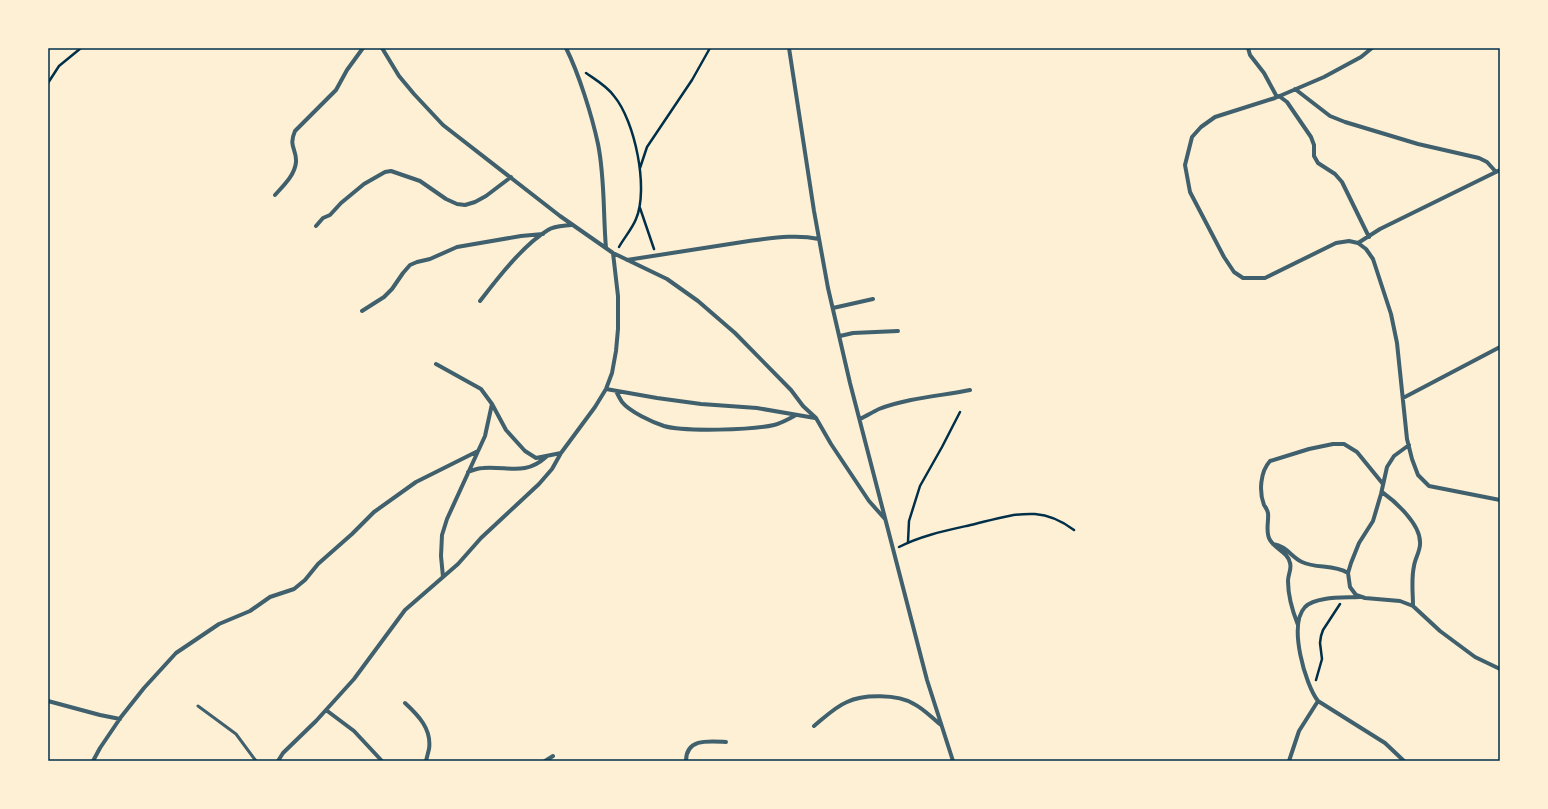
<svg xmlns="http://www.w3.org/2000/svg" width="1548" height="809" font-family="Barlow,sans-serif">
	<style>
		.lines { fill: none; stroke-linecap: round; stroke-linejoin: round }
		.path { stroke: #003049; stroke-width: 2.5 }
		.service { stroke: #3f606c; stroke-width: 3 }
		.minor { stroke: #3f606c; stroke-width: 4 }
		.neatline { fill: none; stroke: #003049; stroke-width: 1.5 }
	</style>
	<rect width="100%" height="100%" fill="#fdf0d5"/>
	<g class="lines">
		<path class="path" d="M586 73C596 80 607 86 614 96 635 121 649 189 636 219 632 229 624 238 619 247
			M48 83 59 66 81 48
			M640 168 647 147 692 80 710 48
			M640 208 654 249
			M908 542 909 521 920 486 942 447 960 412
			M899 547C922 535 949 530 975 524 995 519 1014 513 1035 514 1050 515 1062 521 1074 530
			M1316 680 1322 659 1320 643 1321 636 1323 630 1340 604"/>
		<path class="service" d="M198 706 236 734 256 761"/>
		<path class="minor" d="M382 48 399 76 414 94 443 125 560 216 613 253 667 279 698 301 735 333 791 390 803 406 816 418 831 444 869 501 885 519
			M566 48C579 74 592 116 598 144 605 178 603 214 606 248
			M789 48 814 211 828 288 850 383 927 680 953 761
			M1248 48 1250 55 1264 73 1277 97
			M1372 48 1361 57 1324 77 1275 98 1215 117 1201 127 1192 137 1185 165 1190 192 1224 257 1234 272 1243 278H1265L1336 243 1349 241 1358 243 1366 249 1373 259 1391 314 1397 343 1407 439 1412 459 1418 475 1429 486 1500 500
			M1295 89 1330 116 1345 122 1418 144 1479 158 1487 162 1496 172
			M1279 96 1287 102 1311 137 1314 145V156L1318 163 1335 174 1342 182 1369 237
			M275 195C283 186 295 175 296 162 297 149 288 147 295 131L336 90 347 70 363 48
			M316 226 323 218 330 215 341 203 364 184 385 172 391 171 420 181 446 199 457 204 465 205 475 202 486 196 511 177
			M1358 243 1380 229 1500 170
			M627 260C668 254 708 247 749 241 773 238 796 234 819 239
			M480 301C498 278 523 245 548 230 554 226 564 226 571 225
			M833 308 873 299
			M362 311 384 297 392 289 403 273 410 265 417 262 430 259 457 247 521 236 543 234
			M840 336 853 333 898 331
			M436 364 481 389 492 404 506 430 525 451 536 458 561 453
			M606 389 657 398 701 404 757 408 815 418
			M616 391C618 395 620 399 622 402 630 412 652 422 664 426 684 432 753 430 774 425 782 423 789 419 796 415
			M1403 398 1500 347
			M860 419C866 416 873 412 879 409 908 398 940 396 970 390
			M1409 445 1394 456 1387 467 1381 494 1373 521 1359 543 1351 563 1348 573 1350 587 1356 595 1365 598 1400 601 1413 606 1440 631 1475 657 1500 669
			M468 472C473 470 478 468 483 468 508 466 525 476 546 457
			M1382 492C1396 502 1420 524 1420 542 1421 550 1415 558 1414 566 1411 579 1413 593 1413 606
			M1273 544C1287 546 1291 557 1302 562 1317 569 1333 564 1348 573
			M443 577 441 556 442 535 447 519 485 436 492 404
			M1359 597C1345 598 1316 596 1305 607 1288 625 1305 684 1318 701L1385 743 1404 761
			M1298 625C1292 610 1288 597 1288 581 1288 574 1292 569 1290 563 1288 552 1275 549 1270 540 1265 532 1269 522 1268 513 1267 509 1266 508 1264 505 1259 492 1260 472 1270 461L1309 449 1333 444H1344L1357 452 1383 484
			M48 701 100 715 120 719
			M405 703C418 715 432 729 429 749 428 753 427 757 426 761
			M326 710 354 731 382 761
			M814 726C825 717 835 707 847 702 863 694 898 694 914 704 924 709 932 718 941 725
			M93 761 100 748 121 717 144 688 176 653 219 624 250 611 270 597 294 589 305 580 318 564 352 534 374 512 416 482 478 451
			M278 761 283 753 316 721 354 679 405 610 458 564 481 538 539 484 552 469 561 453 595 407 606 389 612 373 616 351 618 329V296L613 253
			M545 761 553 756
			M686 761C686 738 709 741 726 742
			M1289 761 1299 731 1318 701"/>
	</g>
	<rect width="1548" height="809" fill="none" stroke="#fdf0d5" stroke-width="98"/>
	<rect x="49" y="49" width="1450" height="711" class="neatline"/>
</svg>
